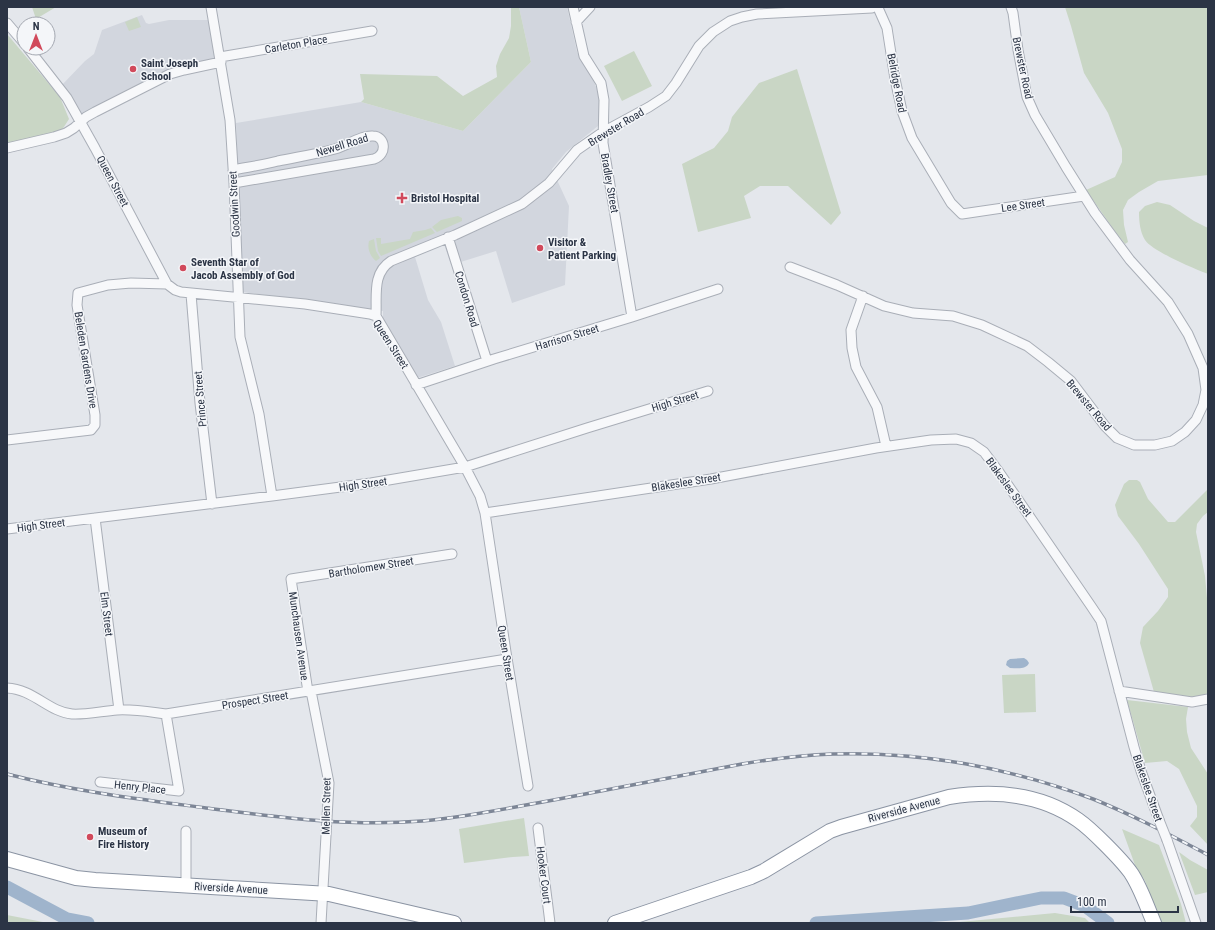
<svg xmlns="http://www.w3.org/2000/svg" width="1215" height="930" font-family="'Roboto Condensed',sans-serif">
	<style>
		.built { fill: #d2d6de }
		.green { fill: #c9d6c5 }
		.water { fill: #9fb4cc }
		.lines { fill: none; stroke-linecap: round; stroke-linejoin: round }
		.river { stroke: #9fb4cc; stroke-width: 13 }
		.minor-casing { stroke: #a9aeb7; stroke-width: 11 }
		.highway-casing { stroke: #8b94a3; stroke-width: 16 }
		.minor { stroke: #f7f8fa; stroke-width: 9 }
		.highway { stroke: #fff; stroke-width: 14 }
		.rail-casing { stroke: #7d8696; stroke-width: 3.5 }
		.rail { stroke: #f4f6f9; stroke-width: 2; stroke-dasharray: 6; stroke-linecap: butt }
		.minor-bridge-casing { stroke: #a9aeb7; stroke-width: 11; stroke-linecap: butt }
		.minor-bridge { stroke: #f7f8fa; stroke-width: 9 }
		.poi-dot { fill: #d1495b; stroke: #f4f6f9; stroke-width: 1.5 }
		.labels { text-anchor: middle; stroke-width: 3; stroke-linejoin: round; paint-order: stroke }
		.street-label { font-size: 11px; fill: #2b3445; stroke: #f4f6f9 }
		.poi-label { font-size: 11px; font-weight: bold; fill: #2b3445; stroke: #f4f6f9; text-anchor: start }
	</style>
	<rect width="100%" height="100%" fill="#e4e7ec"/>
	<path class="built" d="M519 7H567L577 52 592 77 597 89 600 104 598 126 566 152 552 169 569 206 565 285 512 303 496 251 451 265 444 244 415 257 428 300 441 322 455 366 417 378 386 325 383 318V311L316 301 242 292 236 123 361 102 463 131 531 62Z
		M142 15 146 23 149 24 169 20H214L221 62 184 70 80 122 60 87 85 61 94 54 102 30Z"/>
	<path class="green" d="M32 7H56L36 19Z
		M511 7H519L531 62 463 131 361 102 364 99 360 74 437 76 463 96 497 77 496 66 500 54 509 38 511 26Z
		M1065 7H1208V175L1158 181 1139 192 1128 200 1123 210 1124 225 1128 242 1125 244 1114 230 1086 190 1115 177 1122 162V149L1108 113 1084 73 1071 26Z
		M137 17 141 27 129 31 125 22Z
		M7 34 60 97 69 119 62 130 7 144Z
		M634 51 652 86 622 101 604 66Z
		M797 69 841 213 831 225 788 186H760L744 196 751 218 698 232 682 164 714 148 728 131 732 117 759 83Z
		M1157 202 1170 205 1194 221 1208 228V274C1195 269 1152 251 1145 240 1140 232 1139 221 1139 212L1145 206Z
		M458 216 462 218V221L437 232 432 227 441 220Z
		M431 228 435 233 381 256 378 251 376 238H381V244L410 239 413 232 425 230Z
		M374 239 376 251 380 258 376 261C370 256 367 249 369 241Z
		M1129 480H1137L1140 482 1148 499 1168 522H1175L1208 489V512L1203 516 1197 524 1196 532 1205 576 1208 609V693C1192 701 1171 694 1154 692L1140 643 1143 627 1158 611 1168 597V589L1139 544 1118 516 1115 505 1124 484Z
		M1035 674 1036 712 1004 713 1002 675Z
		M1127 700 1188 707 1186 719 1187 732 1191 748 1208 774V845L1190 826 1197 817V806L1179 769 1167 761 1145 763Z
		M524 818 529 856 513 857 464 863 459 829Z
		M1122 829 1159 845 1181 904 1186 923H1161L1145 881 1135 865Z
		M1179 852 1190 860 1208 870V892L1195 895Z
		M1055 913 1085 918 1090 923H949Z
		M7 915 48 923H7Z"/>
	<path class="water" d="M1024 658 1027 660 1029 663C1026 670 1017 668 1010 668L1006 665 1007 661 1010 659Z"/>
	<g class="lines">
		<path class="river" d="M7 887 67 919 88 923
			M816 923 968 913 1041 898H1064L1085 906 1108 923"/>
		<g class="minor-casing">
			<path id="minor" d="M211 7 230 120 234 183 240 337 259 414 272 496
				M573 7 584 56 601 83 604 100 603 143 632 317
				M879 10 887 28 895 79 902 111 912 138 951 203 962 214 1084 196
				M576 22 590 7
				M7 23 24 43
				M28 48 67 98 95 148 167 284 175 290 181 292 305 304 370 314 376 316 379 321 465 467 480 496 485 513 506 652 528 786
				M220 57 372 31
				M7 148 54 137 66 133 74 128 86 117 95 112 170 74 184 70 221 62
				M233 170C248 167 263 165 278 161 297 157 317 154 335 149 347 146 361 135 373 136 385 136 388 154 374 159L234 183
				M448 237 487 361
				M790 267 837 285 884 306 913 313 953 316 982 325 1027 346 1048 362 1071 381 1105 426 1117 438 1134 445H1155L1172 441 1185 432 1196 420 1203 405 1206 390 1203 368 1188 334 1168 302 1130 260 1095 213 1066 167 1035 115 1027 97 1018 50 1013 13 1011 7
				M191 294 200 403 212 504
				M863 296 851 330 852 348 856 367 877 407 886 446
				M376 316C377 296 372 273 391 261L455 235 522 204 549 183 577 150 603 132 649 107 666 96 676 83 699 46 713 32 730 21 742 17 757 14 872 8
				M416 385 494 359 632 317 718 289
				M7 440 91 430 95 425V415L77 305 78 293 108 285 131 283 167 284
				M485 513 711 479 876 448 931 440 956 439 971 443 984 452 999 472 1091 606 1101 621 1134 747 1141 771 1159 820
				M95 518 119 710
				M7 529 272 496 371 483 465 467 587 428 708 391
				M7 688C33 689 49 712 72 714 85 715 103 711 117 710 134 709 150 712 166 714L507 659
				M311 691 329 783 321 923
				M1119 691 1192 702 1208 699
				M308 692 291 579 452 554
				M100 782 179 791 166 714
				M538 828 550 923
				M186 831V886
				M1167 840 1196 923"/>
		</g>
		<g class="highway-casing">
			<path id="highway" d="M7 859 76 878 95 880 329 894 454 923
				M615 923 751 877 764 871 830 831 841 827 949 797C994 790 1040 793 1078 820 1088 827 1096 835 1105 844 1114 853 1124 863 1131 873 1141 888 1147 907 1154 923"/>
		</g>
		<use href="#minor" class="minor"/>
		<use href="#highway" class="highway"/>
		<g class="rail-casing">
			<path id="rail" d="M7 774C72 791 139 799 206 808 278 817 349 827 422 821 468 817 513 807 559 799 620 787 681 776 742 764 772 759 802 755 833 754 921 751 1011 768 1093 799 1133 815 1170 835 1208 855"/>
		</g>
		<use href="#rail" class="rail"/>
		<g class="minor-bridge-casing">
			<path id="minor-bridge" d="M1159 820 1167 840"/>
		</g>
		<use href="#minor-bridge" class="minor-bridge"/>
	</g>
	<g class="poi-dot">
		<circle cx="133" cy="69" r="4"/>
		<path d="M400 192h4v4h4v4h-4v4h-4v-4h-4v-4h4z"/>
		<circle cx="540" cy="248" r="4"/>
		<circle cx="183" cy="268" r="4"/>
		<circle cx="90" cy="837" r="4"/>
	</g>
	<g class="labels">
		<g class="street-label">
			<text transform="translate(296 44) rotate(-10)" y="4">Carleton Place</text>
			<text transform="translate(1023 68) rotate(78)" y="4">Brewster Road</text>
			<text transform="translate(897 83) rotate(79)" y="4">Belridge Road</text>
			<text transform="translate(616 127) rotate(-31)" y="4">Brewster Road</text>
			<text transform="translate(342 145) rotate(-17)" y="4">Newell Road</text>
			<text transform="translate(113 181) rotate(62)" y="4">Queen Street</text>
			<text transform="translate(610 183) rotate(80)" y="4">Bradley Street</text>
			<text transform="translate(234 204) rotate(-93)" y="4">Goodwin Street</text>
			<text transform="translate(1023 205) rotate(-8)" y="4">Lee Street</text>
			<text transform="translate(467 299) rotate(73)" y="4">Condon Road</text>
			<text transform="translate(567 337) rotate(-17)" y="4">Harrison Street</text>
			<text transform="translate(391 344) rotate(57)" y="4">Queen Street</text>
			<text transform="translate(86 360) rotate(81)" y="4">Beleden Gardens Drive</text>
			<text transform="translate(200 399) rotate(-95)" y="4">Prince Street</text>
			<text transform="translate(675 401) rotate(-17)" y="4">High Street</text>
			<text transform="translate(1089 405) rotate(50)" y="4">Brewster Road</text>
			<text transform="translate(686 482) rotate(-9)" y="4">Blakeslee Street</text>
			<text transform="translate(363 484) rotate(-8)" y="4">High Street</text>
			<text transform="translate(1009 487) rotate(54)" y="4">Blakeslee Street</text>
			<text transform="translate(41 525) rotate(-7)" y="4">High Street</text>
			<text transform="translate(371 567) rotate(-9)" y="4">Bartholomew Street</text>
			<text transform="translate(107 614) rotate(83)" y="4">Elm Street</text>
			<text transform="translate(299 636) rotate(82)" y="4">Munchausen Avenue</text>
			<text transform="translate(506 653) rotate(81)" y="4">Queen Street</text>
			<text transform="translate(255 700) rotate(-9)" y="4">Prospect Street</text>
			<text transform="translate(140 787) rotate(6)" y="4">Henry Place</text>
			<text transform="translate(1148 788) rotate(71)" y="4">Blakeslee Street</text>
			<text transform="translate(326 806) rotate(-89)" y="4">Mellen Street</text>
			<text transform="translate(904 809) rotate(-15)" y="4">Riverside Avenue</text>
			<text transform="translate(544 875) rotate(83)" y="4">Hooker Court</text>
			<text transform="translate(231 888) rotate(3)" y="4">Riverside Avenue</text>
		</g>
		<g class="poi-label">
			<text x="141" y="67">Saint Joseph<tspan x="141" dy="13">School</tspan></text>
			<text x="411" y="202">Bristol Hospital</text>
			<text x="548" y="246">Visitor &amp;<tspan x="548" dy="13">Patient Parking</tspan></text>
			<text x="191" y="266">Seventh Star of<tspan x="191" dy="13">Jacob Assembly of God</tspan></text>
			<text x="98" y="835">Museum of<tspan x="98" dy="13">Fire History</tspan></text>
		</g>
	</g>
	<rect width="1215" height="930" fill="none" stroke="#2b3445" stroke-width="16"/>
	<g transform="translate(36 36)"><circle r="19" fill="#f4f6f9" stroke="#a4a8b1"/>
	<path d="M0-3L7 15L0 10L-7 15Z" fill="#d1495b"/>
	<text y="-6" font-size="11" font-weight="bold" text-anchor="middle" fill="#2b3445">N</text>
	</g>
	<path d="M1071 906v6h107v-6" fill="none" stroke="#2b3445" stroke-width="2"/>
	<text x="1077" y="906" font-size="12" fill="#2b3445" stroke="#f4f6f9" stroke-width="3" paint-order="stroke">100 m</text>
</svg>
